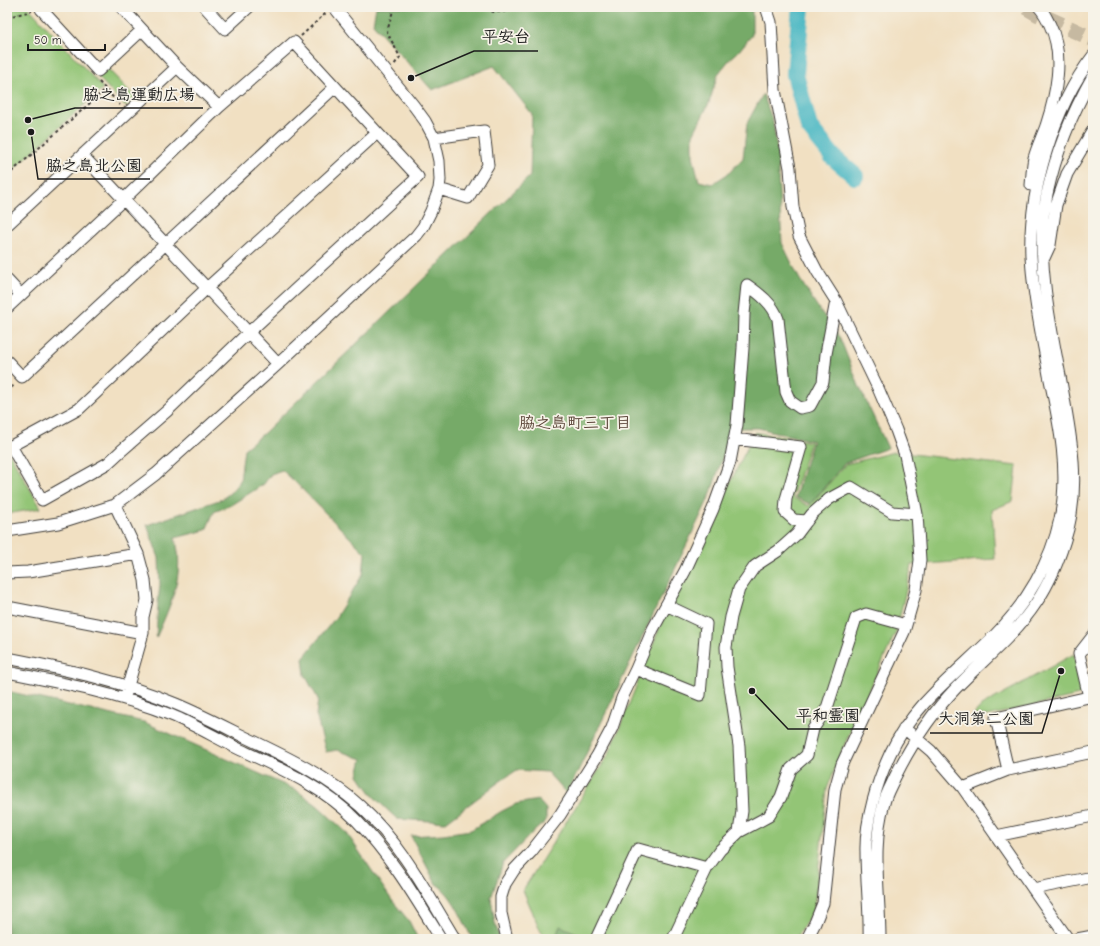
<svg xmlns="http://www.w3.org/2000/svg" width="1100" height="946" font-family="'Comic Neue','Klee One',sans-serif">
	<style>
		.green { fill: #93c576; stroke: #587049 }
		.forest { fill: #76aa67; stroke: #496342 }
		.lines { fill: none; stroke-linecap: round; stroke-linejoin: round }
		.river { stroke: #49b7c3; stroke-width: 18 }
		.highway-tunnel { stroke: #c6b9a1; stroke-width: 16; stroke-dasharray: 16 8; stroke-linecap: butt }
		.minor-casing { stroke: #3c3935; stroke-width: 13 }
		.path { stroke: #3c3935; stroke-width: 2; stroke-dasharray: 3 3; stroke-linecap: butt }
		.minor { stroke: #fff; stroke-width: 11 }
		.labels { text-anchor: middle; stroke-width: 3.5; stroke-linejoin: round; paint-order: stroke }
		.neighbourhood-label { font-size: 16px; font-weight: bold; fill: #5e483c; stroke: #f7f3e8 }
		.leader { fill: none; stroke: #1c1c1c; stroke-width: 1.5 }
		.callout-dot { fill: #1c1c1c; stroke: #f7f3e8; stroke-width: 1.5 }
		.callout-label { font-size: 16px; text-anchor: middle; font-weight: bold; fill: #1c1c1c; stroke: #f7f3e8; stroke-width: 3.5; stroke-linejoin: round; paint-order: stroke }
	</style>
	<rect width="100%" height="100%" fill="#f7f3e8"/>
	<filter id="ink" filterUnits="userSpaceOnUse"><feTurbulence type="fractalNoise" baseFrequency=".025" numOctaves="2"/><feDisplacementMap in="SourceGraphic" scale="8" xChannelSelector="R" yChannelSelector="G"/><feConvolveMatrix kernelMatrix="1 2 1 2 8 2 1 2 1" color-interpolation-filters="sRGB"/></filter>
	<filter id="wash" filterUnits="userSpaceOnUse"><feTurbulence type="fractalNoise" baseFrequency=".012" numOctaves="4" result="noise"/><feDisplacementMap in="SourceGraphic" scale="16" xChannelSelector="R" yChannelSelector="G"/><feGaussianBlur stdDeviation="0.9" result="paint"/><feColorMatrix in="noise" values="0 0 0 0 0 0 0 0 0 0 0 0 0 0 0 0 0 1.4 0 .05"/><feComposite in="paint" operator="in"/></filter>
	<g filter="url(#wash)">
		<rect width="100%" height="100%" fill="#f1e0c2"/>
		<path class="green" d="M7 7H30L29 8 103 88 7 175Z
			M107 68 135 97 126 107 98 77Z
			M755 432 811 442 792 497 809 506 846 464 894 452 1017 466 1013 501 992 510 995 559 912 565 896 632 842 750 827 789 814 910 795 939H544L523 890 609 754 665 614Z
			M7 449 41 508 7 514Z
			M1074 654 1083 688 1079 695 988 716 973 715 981 706Z"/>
		<path class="forest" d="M376 7H752V35L738 52 730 59 718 74 709 103 693 135V156L699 181 712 184 729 173 743 158 747 123 763 94 773 122 778 156V176L782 243 799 278 817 306 840 338 859 386 888 448 845 463 810 504 795 497 813 441 758 428H732L710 496 567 794 547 772 517 770 499 782 446 822 397 819 374 797 358 775 362 759 337 750 326 752 316 715 318 699 305 675 303 658 336 617 363 574 365 553 294 481 282 470 271 474 264 484 231 505 214 512 206 530 175 538C186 574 170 606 156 638L158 602 160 585 159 558 147 525 222 499 230 493 240 481 244 449 264 433 530 176 532 114 494 66 432 90 373 24Z
			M7 691 144 722 296 790 318 806 346 832 391 899 409 921 418 939H7Z
			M538 800 546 809V821L531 834 503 863 491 898 495 923 500 939H472C464 922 452 893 436 884L411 836 443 834 471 830 502 811 516 804Z
			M560 926 591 939H555Z"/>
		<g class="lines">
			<path class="river" d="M801 7 795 74 809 127 834 158 855 176"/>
		</g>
	</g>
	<g filter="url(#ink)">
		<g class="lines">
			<path class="highway-tunnel" d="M1026 7 1038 14 1093 39"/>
			<g class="minor-casing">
				<path id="minor" d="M43 7 41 9 98 71 142 30
					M121 7 177 67 219 107
					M205 7 225 29 249 7
					M766 7 771 22 775 90 790 168 793 207 799 236 817 271 836 301 878 388 896 430 905 455 917 514 920 560 916 590 904 632 842 764 835 789 823 903 815 923 807 939
					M434 138 484 131 488 165 468 198 439 189
					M82 155 278 364
					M1031 185C1032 176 1032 166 1034 158 1037 147 1042 137 1046 126 1056 95 1065 56 1050 25 1047 19 1044 12 1039 7
					M7 225 177 67
					M1044 258 1050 245 1056 205 1067 174 1093 130
					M7 280 21 295
					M7 308 123 200 219 107 294 42 418 177 248 333 167 411 121 451 108 463 42 500 11 446 79 409 207 288 377 133
					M7 361 22 377 335 87
					M734 439 801 447 786 499 785 512 794 520 807 521
					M115 505 138 554 145 580 147 600 143 617V633L126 693
					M7 531 58 523 115 505 156 474 278 364 416 236 423 227 431 211 439 189 440 180 439 161 434 138 425 121 414 106 334 7
					M7 573 28 572 138 554
					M7 607 143 633
					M7 658C64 669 122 681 176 704 200 714 223 726 247 738 287 757 327 776 360 806 401 843 427 893 455 939
					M636 669 700 695 706 624 666 605
					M7 672C62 683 119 694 171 715 195 725 218 739 241 750 282 769 325 788 357 821 391 856 415 897 441 939
					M1089 697 1079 654 1093 636
					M904 728 931 751 963 788 1068 939
					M1008 770 996 718 1093 696
					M963 788 1008 770 1093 752
					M739 832 769 816 781 797 791 769 807 755 813 729 827 708 856 618 866 614 906 625
					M996 836 1093 816
					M1033 889 1093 877
					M507 939 501 913V897L505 884 514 870 531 852 560 815 597 756 612 728 622 698 636 669 653 629 685 571 713 509 730 462 737 425 743 348 744 314 747 285C760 294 773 304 778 319L786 392 790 401 800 408 810 406 823 382 826 354 836 301
					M596 939 638 849 707 868
					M673 939 707 868 720 850 739 832 742 811 739 746 727 667 726 647 731 617 739 589 755 566 778 551 797 534 812 514 829 499 851 487 892 512 917 514
					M869 939C870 910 866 881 866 852 865 821 877 782 890 754 913 704 957 673 995 635 1026 604 1051 562 1060 519 1070 470 1059 422 1049 375 1042 336 1033 296 1031 256 1028 193 1054 106 1093 56
					M880 939C880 893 871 848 884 803 886 794 891 786 895 777 911 745 931 714 956 688 983 660 1015 635 1036 603 1051 581 1061 555 1068 529 1081 478 1069 427 1060 376 1050 323 1039 271 1043 217 1044 209 1046 201 1047 194 1056 152 1072 113 1093 76
					M1077 939 1093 936"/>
			</g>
			<path class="path" d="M394 7 387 32 400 57 394 65
				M480 7 494 12H504L510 7
				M7 17 32 11
				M301 36 326 13
				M99 82 120 105
				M7 176 106 89
				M7 392 15 384"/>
			<use href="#minor" class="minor"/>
		</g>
	</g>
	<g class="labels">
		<g class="neighbourhood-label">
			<text x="575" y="428">脇之島町三丁目</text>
		</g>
	</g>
	<path class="leader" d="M411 78L474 51H538M28 120L75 108H203M31 132L38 179H150M752 691L788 729H868M1061 671L1042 733H930"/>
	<g class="callout-dot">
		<circle cx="411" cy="78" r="4"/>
		<circle cx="28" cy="120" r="4"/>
		<circle cx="31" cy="132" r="4"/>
		<circle cx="752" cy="691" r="4"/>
		<circle cx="1061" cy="671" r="4"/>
	</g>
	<g class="callout-label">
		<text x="506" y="42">平安台</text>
		<text x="139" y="100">脇之島運動広場</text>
		<text x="94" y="171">脇之島北公園</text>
		<text x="828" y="721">平和霊園</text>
		<text x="986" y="724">大洞第二公園</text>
	</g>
	<rect width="1100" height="946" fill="none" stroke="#f7f3e8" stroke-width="24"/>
	<path d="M28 44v6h77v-6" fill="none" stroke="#1c1c1c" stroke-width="2"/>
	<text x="34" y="44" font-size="12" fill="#1c1c1c" stroke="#f7f3e8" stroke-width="3" paint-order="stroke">50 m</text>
</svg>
